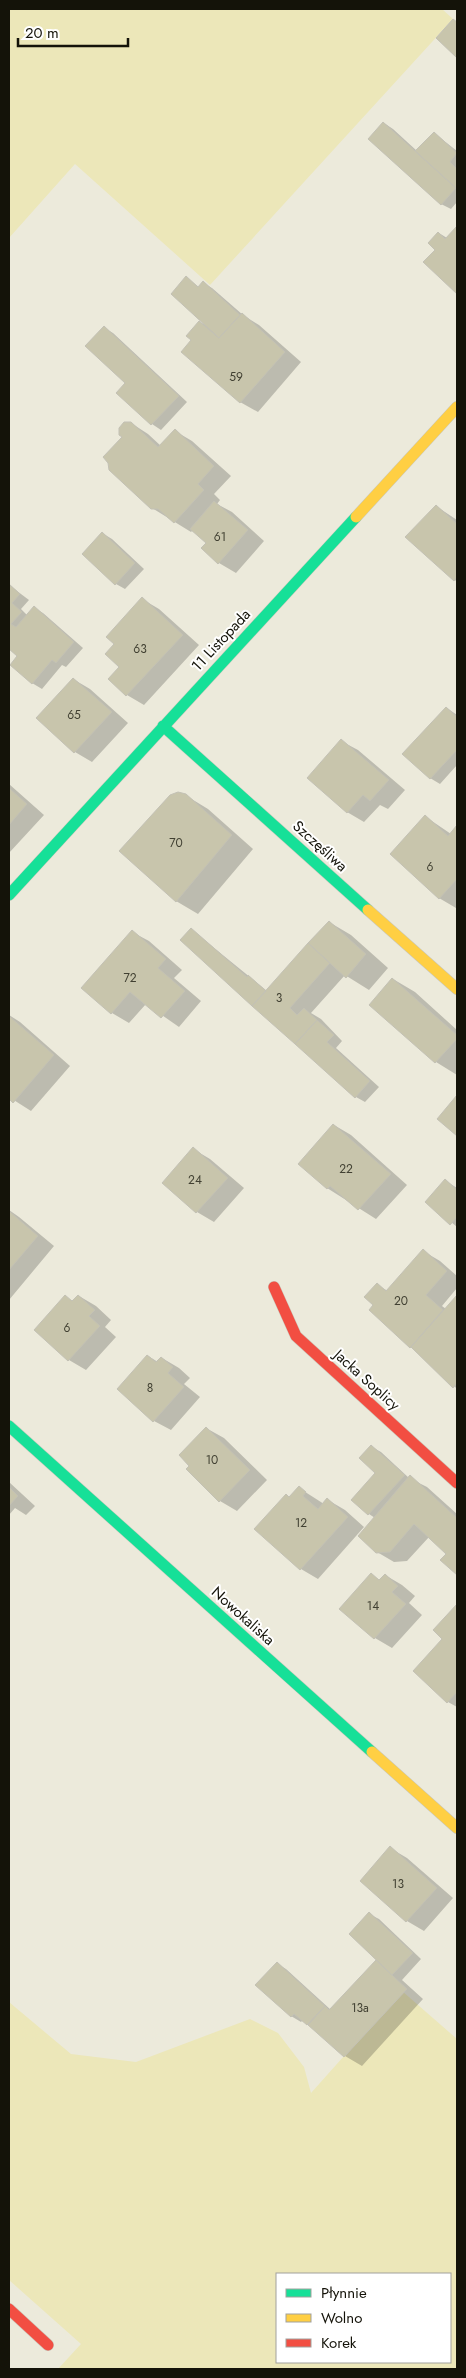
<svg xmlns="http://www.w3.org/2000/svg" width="466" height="2378" font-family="Jost,sans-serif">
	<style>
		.green { fill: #ece7b9; fill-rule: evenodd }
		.shadow { fill: #0003 }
		.building { fill: #c8c5ac; stroke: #c3c1b5 }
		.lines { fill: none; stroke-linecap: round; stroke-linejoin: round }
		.fast-casing { stroke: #c9c8bc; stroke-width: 12 }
		.slow-casing { stroke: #c9c8bc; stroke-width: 12 }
		.jam-casing { stroke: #c9c8bc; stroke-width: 12 }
		.fast { stroke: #16e098; stroke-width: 11 }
		.slow { stroke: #ffcf43; stroke-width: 11 }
		.jam { stroke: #f24e42; stroke-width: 11 }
		.labels { text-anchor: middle; stroke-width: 4; stroke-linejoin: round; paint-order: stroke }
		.number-label { font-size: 12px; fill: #414032 }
		.street-label { font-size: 15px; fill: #141309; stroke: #fff }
	</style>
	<rect width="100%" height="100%" fill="#eceadb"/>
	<path class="green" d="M9 9H442L453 19 210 285 75 164 9 238Z
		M402 1991 457 2039V2369H58L81 2344 9 2280V2002L71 2054 136 2062 250 2019 278 2033 304 2067 311 2093ZM277 2274H450V2362H277Z"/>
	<path class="shadow" d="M384 123 393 129 417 151 434 133 457 151V202L451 209 441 204Z
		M457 228V292L425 262 436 250 439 233 447 238Z
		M186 278 199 287 203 283 212 288 243 315 259 325 301 362 258 412 240 402 193 340 199 322 206 325Z
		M104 328 113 333 187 402 161 430 152 424 118 393 127 383Z
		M131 423 148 434 161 446 175 431 192 441 231 476 214 494 220 500 217 504 232 512 264 541 236 573 219 563 208 543 193 530 191 532 152 508 124 437Z
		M436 506 457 520V582L455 580Z
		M102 533 112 539 144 569 125 589 116 584Z
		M9 585 29 600 21 609 27 615 34 608 43 613 83 648 66 667 62 665 42 689 32 683 19 656 9 647Z
		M142 599 159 609 199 645 144 705 127 695 110 679 121 667 116 644Z
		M73 679 90 689 128 723 92 762 75 752 38 718Z
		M447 708 457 715V765L440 784 430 778Z
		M341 741 358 750 405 790 388 809 380 805 364 822 347 812Z
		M9 784 44 815 9 853Z
		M185 795 208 809 253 849 198 914 176 901Z
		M426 817 451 834 457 827 456 908 439 898Z
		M329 922 351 935 388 968 369 990 345 975 311 1013 321 1019 342 1041 336 1048 379 1087 365 1102 356 1097 192 930 267 991Z
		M132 932 149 941 182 970 174 978 201 1001 179 1027 146 1004 129 1023 112 1013 83 988Z
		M393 979 415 992 457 1030V1075L436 1062 371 1005Z
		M9 1015 20 1022 70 1066 31 1111 9 1097Z
		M334 1125 351 1135 407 1185 376 1219 327 1188Z
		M193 1149 210 1159 244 1188 214 1222 197 1212Z
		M446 1181 457 1188V1227L427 1202Z
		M9 1210 19 1217 54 1246 9 1300Z
		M423 1251 440 1261 457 1276V1288L442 1306 446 1309 457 1297V1389L435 1366 370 1310 375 1305 377 1285 388 1291Z
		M79 1296 96 1306 111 1320 105 1327 116 1337 86 1370 69 1360 35 1330 65 1297 74 1302Z
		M148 1356 158 1362 162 1358 179 1368 190 1378 184 1384 200 1397 171 1430 154 1421Z
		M206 1428 224 1438 267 1480 237 1511 220 1501 188 1469Z
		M372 1447 381 1452 409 1478 427 1487 457 1514V1573L442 1560 448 1554 429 1537 407 1561 394 1562 377 1552 375 1518 369 1514 377 1473Z
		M9 1482 35 1506 26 1515 15 1508 9 1515Z
		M299 1488 324 1504 328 1500 345 1510 364 1527 318 1579 301 1569 290 1498Z
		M371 1575 380 1580 385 1575 402 1585 415 1596 409 1603 422 1615 392 1648 375 1638 341 1608Z
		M457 1606V1707L448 1702 414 1671 444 1639 435 1630Z
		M390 1848 407 1858 453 1898 424 1931 407 1921Z
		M369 1914 379 1919 421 1959 402 1980 423 1999 362 2066 345 2056 303 2020 301 2022 291 2016 277 1964 286 1969 331 2010 378 1960Z"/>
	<path class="building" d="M453 19 457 22V58L436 38Z
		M383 122 456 188 441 205 368 139Z
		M434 132 457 153 450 162 457 169V189L415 151Z
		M457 226V294L423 262 435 250 428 243 438 232 445 239Z
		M186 276 198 287 203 281 240 315 219 338 171 294Z
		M242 313 285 352 240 403 181 352 191 340 186 336 199 321 219 338Z
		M104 326 179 396 151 425 116 393 125 383 85 346Z
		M124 422H131L158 447 175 429 214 466 198 484 204 490 174 523 158 509H151L109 470 108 463 103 457 122 437 119 435V428Z
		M214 501 248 530 218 564 201 548 206 543 190 529Z
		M436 505 457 524V577L454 581 405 537Z
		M102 532 135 563 115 585 82 554Z
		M9 584 20 594 12 603 22 612 11 624 16 627 34 606 74 642 56 663 52 660 32 684 10 665 17 656 9 649Z
		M142 597 183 635 126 696 108 679 119 667 105 654 114 644 106 637Z
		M73 678 112 712 74 753 36 718Z
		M446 707 457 717V750L430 779 402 754Z
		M341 739 389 780 370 801 363 795 347 813 307 778Z
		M9 788 27 804 9 825Z
		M178 792 186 794 232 835 176 902 119 851 170 795Z
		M425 815 448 836 457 825V879L439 899 390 854Z
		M329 921 366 954 346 978 308 943Z
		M191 928 247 977 248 975 266 991 252 1006 180 940Z
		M132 930 166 959 158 968 185 991 161 1018 130 992 111 1014 81 988Z
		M308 943 330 963 290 1008 297 1015 304 1008 317 1020 295 1044 252 1006Z
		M392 978 457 1035V1039L435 1063 369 1005Z
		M9 1016 54 1055 13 1103 9 1099Z
		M317 1020 334 1035 327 1042 370 1081 355 1098 295 1044Z
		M457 1095V1136L437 1119Z
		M333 1124 391 1174 358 1210 330 1186 327 1189 298 1164Z
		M193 1147 228 1178 196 1213 162 1183Z
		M445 1179 457 1190V1217L450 1225 425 1202Z
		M9 1211 38 1236 9 1270Z
		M423 1249 447 1271 426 1295 443 1310 410 1348 369 1310 373 1305 364 1297 377 1283 386 1291Z
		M65 1295 72 1301 78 1295 95 1310 89 1316 100 1326 68 1361 34 1330Z
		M457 1295V1383L453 1388 411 1347Z
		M147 1355 156 1362 161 1357 173 1367 168 1373 184 1387 153 1422 117 1389Z
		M206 1427 250 1470 219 1502 186 1469 189 1466 179 1455Z
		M371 1445 405 1475 368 1515 351 1500 375 1473 359 1458Z
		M410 1475 457 1518V1575L440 1560 446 1554 414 1524 390 1552 376 1553 358 1536Z
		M299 1486 306 1492 303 1496 318 1509 327 1498 348 1517 300 1570 254 1529 286 1494 289 1497Z
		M9 1487 18 1496 9 1506Z
		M371 1573 379 1580 385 1574 398 1586 392 1592 406 1604 374 1639 339 1609Z
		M457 1604V1692L447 1703 413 1671 442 1639 433 1630Z
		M390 1846 437 1888 406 1922 360 1881Z
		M369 1912 413 1953 392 1975 349 1934Z
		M376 1960 407 1989 344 2057 308 2025 325 2006 329 2010Z
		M277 1962 325 2006 307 2025 294 2014 291 2017 255 1985Z"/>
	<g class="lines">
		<g class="fast-casing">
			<path id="fast" d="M163 726 368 910
				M9 895 356 517
				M9 1426 372 1752"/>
		</g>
		<g class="slow-casing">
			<path id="slow" d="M356 517 457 407
				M368 910 457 989
				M372 1752 457 1828"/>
		</g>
		<g class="jam-casing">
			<path id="jam" d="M274 1287 296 1336 457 1483
				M9 2309 48 2345"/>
		</g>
		<use href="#fast" class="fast"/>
		<use href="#slow" class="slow"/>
		<use href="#jam" class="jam"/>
	</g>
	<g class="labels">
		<g class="number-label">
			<text x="236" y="381">59</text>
			<text x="220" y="541">61</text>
			<text x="140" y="653">63</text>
			<text x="74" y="719">65</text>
			<text x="176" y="847">70</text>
			<text x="430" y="871">6</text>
			<text x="130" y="982">72</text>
			<text x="279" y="1002">3</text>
			<text x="346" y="1173">22</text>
			<text x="195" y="1184">24</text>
			<text x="401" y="1305">20</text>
			<text x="67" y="1332">6</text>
			<text x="150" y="1392">8</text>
			<text x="212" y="1464">10</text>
			<text x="301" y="1527">12</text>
			<text x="373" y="1610">14</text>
			<text x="398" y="1888">13</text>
			<text x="360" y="2012">13a</text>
		</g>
		<g class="street-label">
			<text transform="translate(221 640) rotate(-47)" y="5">11 Listopada</text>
			<text transform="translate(320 846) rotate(42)" y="5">Szczęśliwa</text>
			<text transform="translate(367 1380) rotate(42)" y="5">Jacka Soplicy</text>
			<text transform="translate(243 1616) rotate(42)" y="5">Nowokaliska</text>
		</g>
	</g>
	<rect width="466" height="2378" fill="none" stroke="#141309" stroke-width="20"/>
	<rect x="276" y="2273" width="175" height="90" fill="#ffffff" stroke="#a1a19d"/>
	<rect x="286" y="2289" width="25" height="8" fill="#16e098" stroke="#a1a19d"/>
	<text x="321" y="2298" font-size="15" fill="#141309">Płynnie</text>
	<rect x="286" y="2314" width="25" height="8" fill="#ffcf43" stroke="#a1a19d"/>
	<text x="321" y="2323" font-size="15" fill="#141309">Wolno</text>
	<rect x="286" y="2339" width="25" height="8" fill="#f24e42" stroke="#a1a19d"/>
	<text x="321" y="2348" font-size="15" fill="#141309">Korek</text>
	<path d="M18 38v8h110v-8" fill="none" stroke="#141309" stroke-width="2.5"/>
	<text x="25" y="38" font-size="15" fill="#141309" stroke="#ffffff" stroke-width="4" paint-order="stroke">20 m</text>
</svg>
